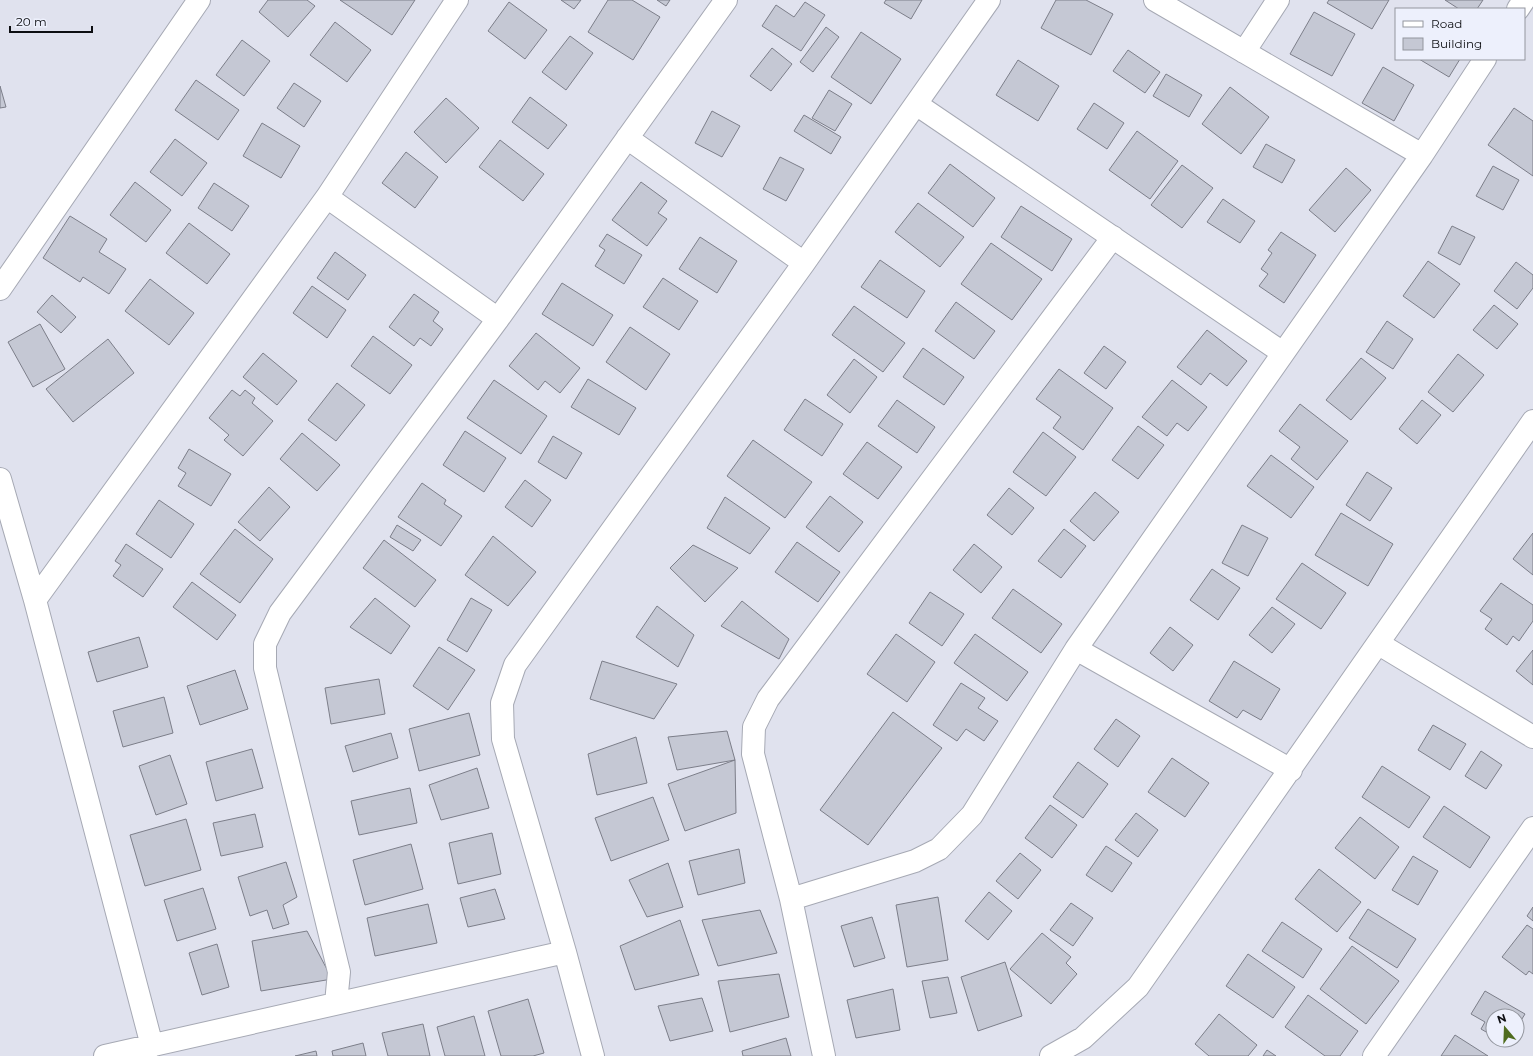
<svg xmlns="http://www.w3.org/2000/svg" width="1533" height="1056" font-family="Montserrat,sans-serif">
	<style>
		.building { fill: #c5c8d4; stroke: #7c7e89 }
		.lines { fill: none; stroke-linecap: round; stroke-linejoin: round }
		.minor-casing { stroke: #a6a9b4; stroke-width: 24 }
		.minor { stroke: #fff; stroke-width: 22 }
	</style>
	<rect width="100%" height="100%" fill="#e0e2ee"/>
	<path class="building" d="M268 0H307L315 6 288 37 259 12Z
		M340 0H415L392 35Z
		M561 0H581L574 9Z
		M608 0H632L660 17 633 60 588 32Z
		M657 0H670L666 6Z
		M886 0H922L911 19 884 3Z
		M1056 0H1086L1113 14 1091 55 1041 28Z
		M1329 0H1389L1372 29 1327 3Z
		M1445 0H1483L1477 9H1459Z
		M509 2 547 30 525 59 488 31Z
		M805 2 825 15 801 51 762 26 776 5 794 17Z
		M1314 12 1355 34 1332 76 1290 54Z
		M335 22 371 50 347 82 310 55Z
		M826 27 839 37 813 72 800 62Z
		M861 32 901 59 871 104 831 77Z
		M570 36 593 53 566 90 542 72Z
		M242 40 270 61 244 96 216 75Z
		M772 48 792 64 771 91 750 76Z
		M1128 50 1160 72 1145 93 1113 71Z
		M1419 59H1460L1449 77Z
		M1018 60 1059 86 1038 121 996 95Z
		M1383 67 1414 85 1394 121 1362 103Z
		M1166 74 1202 95 1189 117 1153 96Z
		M196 80 239 110 218 140 175 110Z
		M294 83 321 101 304 127 277 108Z
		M0 86 6 107 0 108Z
		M1230 87 1269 117 1241 154 1202 124Z
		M829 90 852 104 835 131 812 118Z
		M530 97 567 125 548 149 512 122Z
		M446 98 479 128 446 163 414 132Z
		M1094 103 1124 123 1107 149 1077 129Z
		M1514 108 1533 121V176L1488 145Z
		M712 111 740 126 722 157 695 143Z
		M804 115 841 137 831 154 794 131Z
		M262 123 300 146 281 178 243 156Z
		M1137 131 1178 161 1150 199 1109 170Z
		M175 139 207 163 182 196 150 172Z
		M500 140 544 174 523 201 479 167Z
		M1266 144 1295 160 1282 183 1253 167Z
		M406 152 438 177 415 208 382 183Z
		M780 157 804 169 786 201 763 189Z
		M950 164 995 198 973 227 928 193Z
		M1182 165 1213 188 1182 228 1151 205Z
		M1493 166 1519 180 1503 210 1476 196Z
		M1346 168 1371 190 1335 232 1309 210Z
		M135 182 171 210 146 242 110 215Z
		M641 182 667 201 658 213 667 219 647 246 612 220Z
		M214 183 249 206 232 231 198 208Z
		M1223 199 1255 221 1240 243 1207 222Z
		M918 203 964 237 940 267 895 232Z
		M1021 206 1072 239 1052 271 1001 237Z
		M70 216 107 239 99 252 126 269 109 294 83 277 80 282 43 258Z
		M189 223 230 254 207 284 166 253Z
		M1452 226 1475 237 1460 265 1438 253Z
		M1281 232 1316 255 1284 303 1259 286 1268 274 1261 269 1272 253 1268 250Z
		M607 234 642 255 624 284 595 266 605 250 599 246Z
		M700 237 737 261 717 293 679 269Z
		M991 243 1042 279 1012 320 961 284Z
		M335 252 366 275 348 300 317 278Z
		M880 260 925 291 907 318 861 287Z
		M1428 261 1460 284 1434 318 1403 296Z
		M1516 262 1533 275V288L1517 309 1494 291Z
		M663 278 698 301 679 330 643 307Z
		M150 279 194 313 169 345 125 311Z
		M562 283 613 315 593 346 542 314Z
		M312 286 346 310 327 338 293 313Z
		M414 294 439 312 433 321 443 329 431 346 420 338 414 346 389 327Z
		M52 295 76 317 61 333 37 312Z
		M956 302 995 331 974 359 935 331Z
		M1494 305 1518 324 1497 349 1473 330Z
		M854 306 905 343 883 372 832 335Z
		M1387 321 1413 339 1393 369 1366 352Z
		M40 324 65 369 33 387 8 342Z
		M630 327 670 354 646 390 606 362Z
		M1207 330 1247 361 1227 386 1210 373 1201 385 1177 367Z
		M536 333 580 368 560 393 545 381 538 390 509 366Z
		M373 336 412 365 390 394 351 366Z
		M108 339 134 373 73 422 46 389Z
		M1104 346 1126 362 1106 389 1084 373Z
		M923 348 964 377 944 405 903 377Z
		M263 353 297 381 277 405 243 377Z
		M1458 354 1484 375 1453 412 1428 392Z
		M1361 358 1386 378 1351 420 1326 400Z
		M854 359 877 377 850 413 827 395Z
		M1059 369 1113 408 1083 450 1053 428 1061 417 1036 399Z
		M588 379 636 408 619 435 571 407Z
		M494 380 547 416 521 454 467 418Z
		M1172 380 1207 407 1188 431 1177 423 1167 436 1142 417Z
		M337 383 365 405 336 441 308 420Z
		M232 390 240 396 245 390 255 398 252 403 273 421 243 456 224 440 229 435 209 418Z
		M805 399 843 424 822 456 784 430Z
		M897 400 935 427 917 453 878 426Z
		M1422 400 1441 415 1417 444 1399 429Z
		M1300 404 1348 441 1317 480 1291 459 1300 447 1279 431Z
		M1138 426 1164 445 1138 479 1112 460Z
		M465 431 506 458 484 492 443 465Z
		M1043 432 1076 457 1046 496 1013 472Z
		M302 433 340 465 317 491 280 459Z
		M553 436 582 453 566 479 538 462Z
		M753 440 812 482 785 518 727 476Z
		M867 442 902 467 878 499 843 474Z
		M189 449 231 474 211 506 178 486 186 473 178 468Z
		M1271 455 1314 487 1291 518 1247 486Z
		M1367 472 1392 488 1370 521 1346 505Z
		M525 480 551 500 532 527 505 507Z
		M422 483 446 500 444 504 462 516 441 546 398 517Z
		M269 487 290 507 260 541 238 522Z
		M1009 488 1034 508 1012 535 987 515Z
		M1095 492 1119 512 1094 541 1070 521Z
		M830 496 863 522 839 552 806 527Z
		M725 497 770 528 750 554 707 528Z
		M159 500 194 524 171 558 136 534Z
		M1341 513 1393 544 1368 586 1315 555Z
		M397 525 421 540 413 551 390 537Z
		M1242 525 1268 538 1248 576 1222 563Z
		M235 529 273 559 240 603 200 574Z
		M1064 529 1086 546 1061 578 1038 561Z
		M1533 533V575L1513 559Z
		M493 536 536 572 508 606 465 575Z
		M384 540 436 580 415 607 363 568Z
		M797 542 840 572 818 602 775 572Z
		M126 544 163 569 143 597 113 576 121 565 115 561Z
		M974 544 1002 567 981 593 953 570Z
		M693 545 738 568 705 602 670 568Z
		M1302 563 1346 593 1321 629 1276 599Z
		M1212 569 1240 588 1218 620 1190 600Z
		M192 582 236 615 217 640 173 607Z
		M1501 583 1533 605V621L1519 641 1513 636 1507 645 1485 629 1492 619 1480 611Z
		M1013 589 1062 624 1041 653 992 618Z
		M930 592 964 614 942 646 909 623Z
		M375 598 410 626 391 654 350 627Z
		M471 598 492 610 467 652 447 640Z
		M742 601 789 639 779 659 721 626Z
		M657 606 694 635 678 667 636 637Z
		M1272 607 1295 624 1272 653 1249 635Z
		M1170 627 1193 645 1173 671 1150 653Z
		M896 634 935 662 907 702 867 674Z
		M975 634 1028 672 1007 701 954 663Z
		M139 637 148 667 97 682 88 652Z
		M439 647 475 670 448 710 413 686Z
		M1533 650V685L1516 671Z
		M602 661 677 684 654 719 590 699Z
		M1234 661 1280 689 1261 720 1243 710 1237 718 1209 701Z
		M235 670 248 709 200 725 187 686Z
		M379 679 385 714 331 724 325 688Z
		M961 683 985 698 978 708 998 721 984 741 966 729 957 741 933 725Z
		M164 697 173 733 123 747 113 711Z
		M893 712 942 748 868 845 820 810Z
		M469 713 480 755 419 771 409 729Z
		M1116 719 1140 736 1118 767 1094 749Z
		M1433 725 1466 744 1450 770 1418 750Z
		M727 731 735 760 677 770 668 737Z
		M391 733 398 758 353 772 345 746Z
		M636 737 647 783 597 795 588 754Z
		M252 749 263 788 216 801 206 762Z
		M1481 751 1502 765 1486 789 1465 776Z
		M170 755 187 804 156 815 139 766Z
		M1172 758 1209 783 1185 817 1148 792Z
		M735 760 736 813 685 831 668 784Z
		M1078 762 1108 784 1083 818 1053 797Z
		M1382 766 1430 797 1409 828 1362 797Z
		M477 768 489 808 441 820 429 785Z
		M410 788 417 823 359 835 351 801Z
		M653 797 669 840 611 861 595 818Z
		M1050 805 1077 825 1052 858 1025 838Z
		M1444 806 1490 837 1470 868 1423 837Z
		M1136 813 1158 830 1138 857 1115 840Z
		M255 814 263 847 221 856 213 823Z
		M1360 817 1399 847 1375 879 1335 848Z
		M186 819 201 870 145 886 130 835Z
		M492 833 501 874 458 884 449 843Z
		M411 844 423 889 365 905 353 860Z
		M1106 846 1132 863 1112 892 1086 875Z
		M739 849 745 883 698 895 689 861Z
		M1020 853 1041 870 1018 899 996 881Z
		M1413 856 1438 871 1418 905 1392 890Z
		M286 862 297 897 283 905 289 924 273 929 267 910 250 916 238 877Z
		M668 863 683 907 647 917 629 880Z
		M1319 869 1361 902 1337 932 1295 899Z
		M203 888 216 929 177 941 164 900Z
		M495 889 505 919 468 927 460 898Z
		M989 892 1012 911 988 940 965 921Z
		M938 897 948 960 907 967 896 905Z
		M1071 903 1093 918 1073 946 1050 930Z
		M428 904 437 943 375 956 367 918Z
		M1533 907V921L1527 916Z
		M1368 909 1416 939 1397 968 1349 938Z
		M760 910 777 953 718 966 702 920Z
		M872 917 885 958 854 967 841 926Z
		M680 920 699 975 635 990 620 946Z
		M1282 922 1322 949 1303 978 1262 951Z
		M1527 925 1533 929V974L1529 971 1526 975 1502 957Z
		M307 931 332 979 261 991 252 941Z
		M1042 933 1071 957 1066 963 1077 974 1051 1004 1010 969Z
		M217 944 229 987 202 995 189 953Z
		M1352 946 1399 981 1366 1024 1320 989Z
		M1248 954 1295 987 1273 1018 1226 986Z
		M1005 962 1022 1016 978 1031 961 977Z
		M779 974 789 1017 730 1032 718 981Z
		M948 977 957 1013 930 1018 922 981Z
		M893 989 900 1030 856 1038 847 1000Z
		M1485 991 1525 1014 1517 1027V1016H1493V1036L1481 1029 1485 1022 1471 1014Z
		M1308 995 1358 1031 1340 1056H1325L1285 1027Z
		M702 998 713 1031 670 1041 658 1006Z
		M528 999 544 1053 533 1056H501L488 1011Z
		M1219 1014 1257 1045 1248 1056H1209L1195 1044Z
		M474 1016 485 1056H445L437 1027Z
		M423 1024 430 1056H388L382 1033Z
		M1455 1035 1488 1056H1441Z
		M786 1038 791 1056H743L742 1051Z
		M363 1043 366 1056H333L332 1051Z
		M1267 1050 1276 1056H1263Z
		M316 1051 317 1056H295Z"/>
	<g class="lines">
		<g class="minor-casing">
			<path id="minor" d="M1155 0 1422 155
				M1518 9 1524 0
				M1244 52 1278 0
				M916 104 1283 353
				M627 138 804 263
				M327 197 498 319
				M0 289 199 0
				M0 479 35 600 152 1046
				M35 600 327 197 457 0
				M1379 644 1533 737
				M1076 649 1291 770
				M791 899 915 861 939 849 972 815 1076 649 1422 155 1485 59
				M336 1003 339 972 265 668V644L280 613 498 319 726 0
				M105 1056 565 952
				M593 1056 565 952 503 739 502 703 515 665 804 263 989 0
				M824 1056 791 899 753 754 754 727 768 699 1113 237
				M1051 1056 1083 1038 1138 987 1533 421
				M1374 1056 1533 828"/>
		</g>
		<use href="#minor" class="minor"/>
	</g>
	<rect x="1395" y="8" width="130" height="52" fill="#edf0fc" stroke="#93969e"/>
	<rect x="1403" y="21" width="20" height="6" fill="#ffffff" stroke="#93969e"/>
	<text x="1431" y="28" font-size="12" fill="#0d0e12">Road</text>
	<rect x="1403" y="38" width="20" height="12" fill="#c5c8d4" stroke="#93969e"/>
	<text x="1431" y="48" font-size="12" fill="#0d0e12">Building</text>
	<g transform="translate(1505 1028) rotate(341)"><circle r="19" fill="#edf0fc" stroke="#93969e"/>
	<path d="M0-3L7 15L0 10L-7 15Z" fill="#4f6c1f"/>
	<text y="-6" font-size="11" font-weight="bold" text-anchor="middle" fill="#0d0e12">N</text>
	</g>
	<path d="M10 26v6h82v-6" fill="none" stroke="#0d0e12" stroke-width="2"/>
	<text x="16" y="26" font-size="12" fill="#0d0e12" stroke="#edf0fc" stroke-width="3" paint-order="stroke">20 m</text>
</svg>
